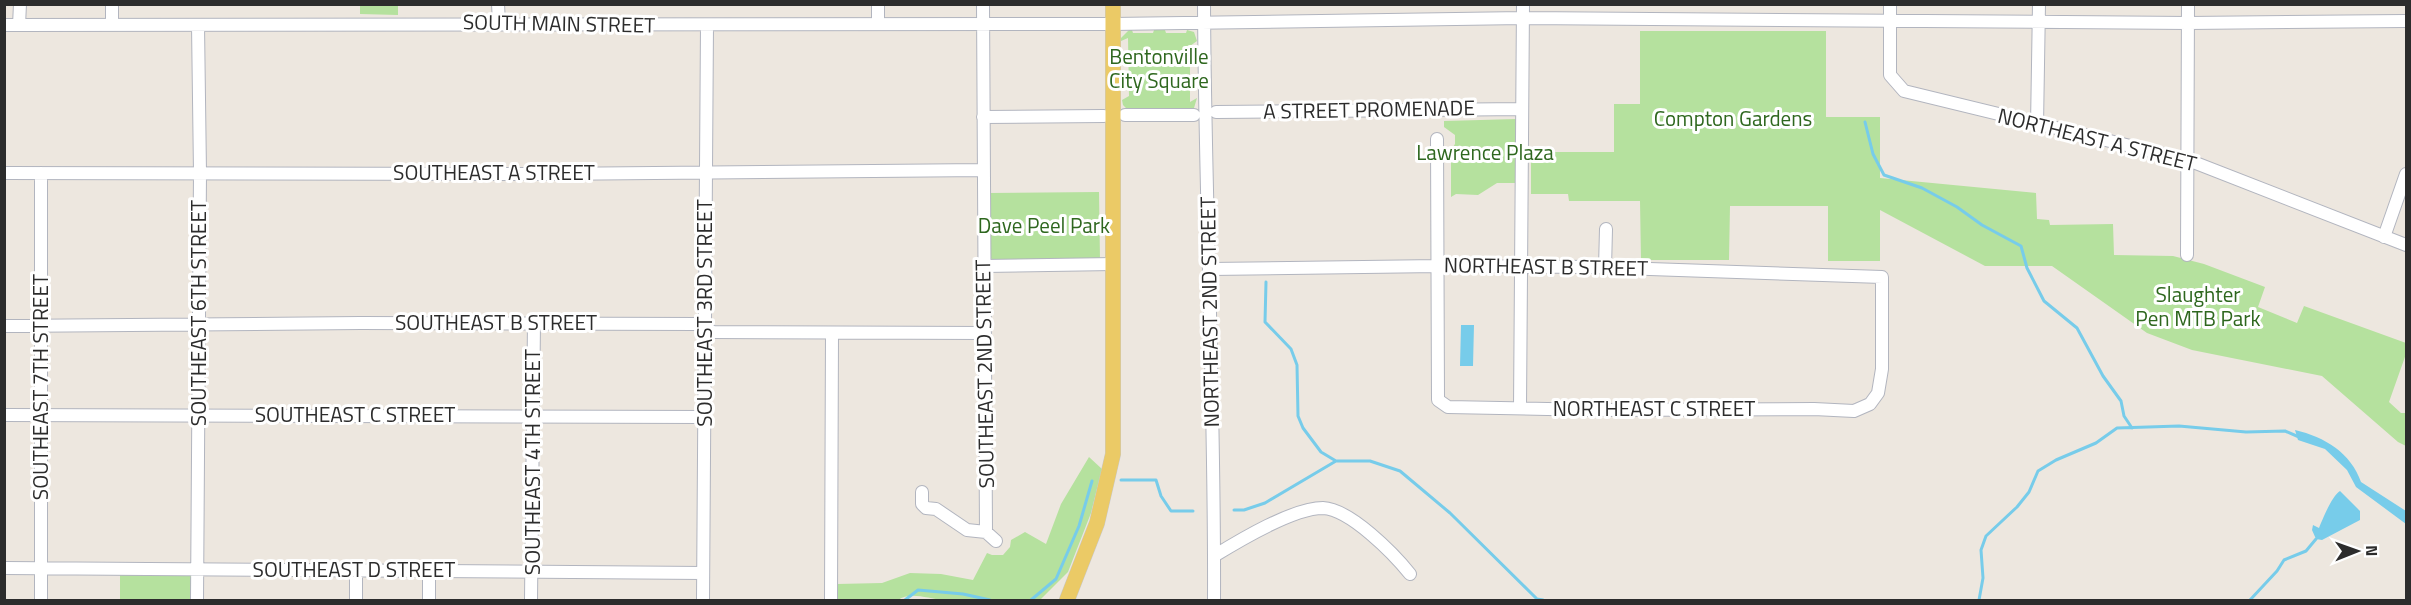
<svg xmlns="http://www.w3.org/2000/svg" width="2411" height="605" font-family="'Titillium Web',sans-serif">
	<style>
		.green { fill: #b5e19e }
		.water { fill: #77ccea }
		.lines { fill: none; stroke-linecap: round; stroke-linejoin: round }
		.stream { stroke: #77ccea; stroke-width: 3 }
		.minor-casing { stroke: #b2b5bf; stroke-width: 14 }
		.major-casing { stroke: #c8c8c8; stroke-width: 16 }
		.minor { stroke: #fff; stroke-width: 12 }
		.major { stroke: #ebca66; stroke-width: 15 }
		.labels { text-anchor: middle; stroke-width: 6; stroke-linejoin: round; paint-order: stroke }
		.street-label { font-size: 21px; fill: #2c2c2c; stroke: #fff }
		.park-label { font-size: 21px; fill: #2e671e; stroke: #fff }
	</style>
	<rect width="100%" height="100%" fill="#ede7df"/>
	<path class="green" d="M360 5H398V15L360 14Z
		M1129 30H1132L1133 33H1153L1154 30H1165L1166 33H1186L1187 30 1194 32 1197 41 1190 46V102L1197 98 1194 108 1128 110 1123 105 1122 100 1129 96 1128 38 1121 41V38Z
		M1640 31H1826V117H1880V178L2036 193 2037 219 2049 220 2050 225 2113 224 2114 255 2173 256 2204 264 2265 287 2258 307 2297 323 2304 306 2406 343V354L2389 402 2401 413H2406V446L2398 442 2322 376 2192 350 2147 333 2052 266H1985L1880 210V261H1828V206H1730L1729 260H1641L1640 201H1569L1568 194H1531V152H1614V104H1640Z
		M1517 119V183H1497L1478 195 1456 194 1451 197V150L1455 144V135L1444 127V121Z
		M1099 192 1100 260 995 261 989 257 988 193Z
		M1089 457 1102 469 1091 513 1068 572 1040 600C1008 600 974 604 943 600 929 599 910 591 898 600H837V584L882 583 910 573 941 574 973 580 987 553 992 555H1003L1010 547 1011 540 1025 532 1046 544 1061 504Z
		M120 574H189L192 577 194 600H120Z"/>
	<path class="water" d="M1461 325H1474L1473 366H1460Z
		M2295 430C2325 437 2351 453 2361 482L2406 511V524L2356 487 2347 470 2325 449 2298 440Z
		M2340 491 2360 511V520L2322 540 2316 539 2312 530 2313 525 2319 528C2323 518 2332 496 2340 491Z"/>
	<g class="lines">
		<path class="stream" d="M1865 122 1873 154 1884 175 1922 188 1957 207 1982 225 2021 246 2027 268 2044 301 2077 328 2103 376 2121 401 2124 416 2132 428
			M1266 282 1265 322 1291 349 1297 365 1298 416 1303 428 1321 452 1336 461
			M1121 480H1156L1161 496 1171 511H1193
			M1234 510H1244L1265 503 1336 461H1370L1400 471 1450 513 1537 599 1543 600
			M905 600 918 590 963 594 990 600
			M1031 600 1056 579 1079 526 1092 481
			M1979 600 1983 578 1981 550 1986 536 2017 507 2029 492 2038 471 2056 460 2096 443 2117 428 2179 426 2246 432 2285 431 2299 437
			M2250 600 2277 571 2284 560 2306 551 2316 539"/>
		<g class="minor-casing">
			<path id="minor" d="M498 4 499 23
				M878 4V23
				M983 4 986 532 996 541
				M1204 4C1205 203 1215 402 1214 600
				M1890 4V75L1904 91 2188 160 2406 245
				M4 25 1113 24 1523 18 2188 23 2406 21
				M19 25 20 4
				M112 25V4
				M1216 112 1522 109
				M1125 115H1194
				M983 117 1104 116
				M2037 125 2039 4
				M4 173 545 174 984 170
				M41 173V600
				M2384 237 2406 174
				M2187 255 2188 4
				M984 266 1114 264
				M1605 268 1606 229
				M1210 269 1438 266 1592 267 1882 277V369L1878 393 1870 404 1854 411 1814 409 1594 410 1448 407 1438 400 1437 139
				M4 326 361 323 698 324 713 332 985 333
				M1520 408 1523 4
				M4 415 705 417
				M922 492V504L926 508 936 509 967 530 986 532
				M1214 556C1240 540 1293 508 1323 508 1350 509 1394 554 1410 574
				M4 568 703 573
				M429 571V600
				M197 600 200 173 198 25
				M356 600V571
				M531 600 534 323
				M703 600 707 25
				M831 600 832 334"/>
		</g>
		<g class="major-casing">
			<path id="major" d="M1067 600 1097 523 1113 454V4"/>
		</g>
		<use href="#minor" class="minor"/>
		<use href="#major" class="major"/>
	</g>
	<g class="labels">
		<g class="street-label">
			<text transform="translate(559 24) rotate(1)" y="7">SOUTH MAIN STREET</text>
			<text transform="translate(1369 110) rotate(-1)" y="7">A STREET PROMENADE</text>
			<text transform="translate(2097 140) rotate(14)" y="7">NORTHEAST A STREET</text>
			<text x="494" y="180">SOUTHEAST A STREET</text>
			<text transform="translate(1546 267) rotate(1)" y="7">NORTHEAST B STREET</text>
			<text transform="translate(1210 312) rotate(-91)" y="7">NORTHEAST 2ND STREET</text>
			<text transform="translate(199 313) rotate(-90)" y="7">SOUTHEAST 6TH STREET</text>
			<text transform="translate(705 313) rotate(-90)" y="7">SOUTHEAST 3RD STREET</text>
			<text x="496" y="330">SOUTHEAST B STREET</text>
			<text transform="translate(985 374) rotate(-91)" y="7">SOUTHEAST 2ND STREET</text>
			<text transform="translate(41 387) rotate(-90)" y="7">SOUTHEAST 7TH STREET</text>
			<text x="1654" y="416">NORTHEAST C STREET</text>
			<text x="355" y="422">SOUTHEAST C STREET</text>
			<text transform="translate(533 462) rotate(-90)" y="7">SOUTHEAST 4TH STREET</text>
			<text x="354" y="577">SOUTHEAST D STREET</text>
		</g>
		<g class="park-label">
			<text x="1159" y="64">Bentonville<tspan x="1159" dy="24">City Square</tspan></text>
			<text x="1733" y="126">Compton Gardens</text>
			<text x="1485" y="160">Lawrence Plaza</text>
			<text x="1044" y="233">Dave Peel Park</text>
			<text x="2198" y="302">Slaughter<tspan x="2198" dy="24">Pen MTB Park</tspan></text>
		</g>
	</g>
	<rect width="2411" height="605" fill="none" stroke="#2c2c2c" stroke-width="12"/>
	<g transform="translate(2357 551) rotate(89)" stroke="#ffffff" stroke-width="4.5" paint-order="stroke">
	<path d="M0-4.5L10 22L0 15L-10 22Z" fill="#2c2c2c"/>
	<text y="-9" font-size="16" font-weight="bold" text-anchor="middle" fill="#2c2c2c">N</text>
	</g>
</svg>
